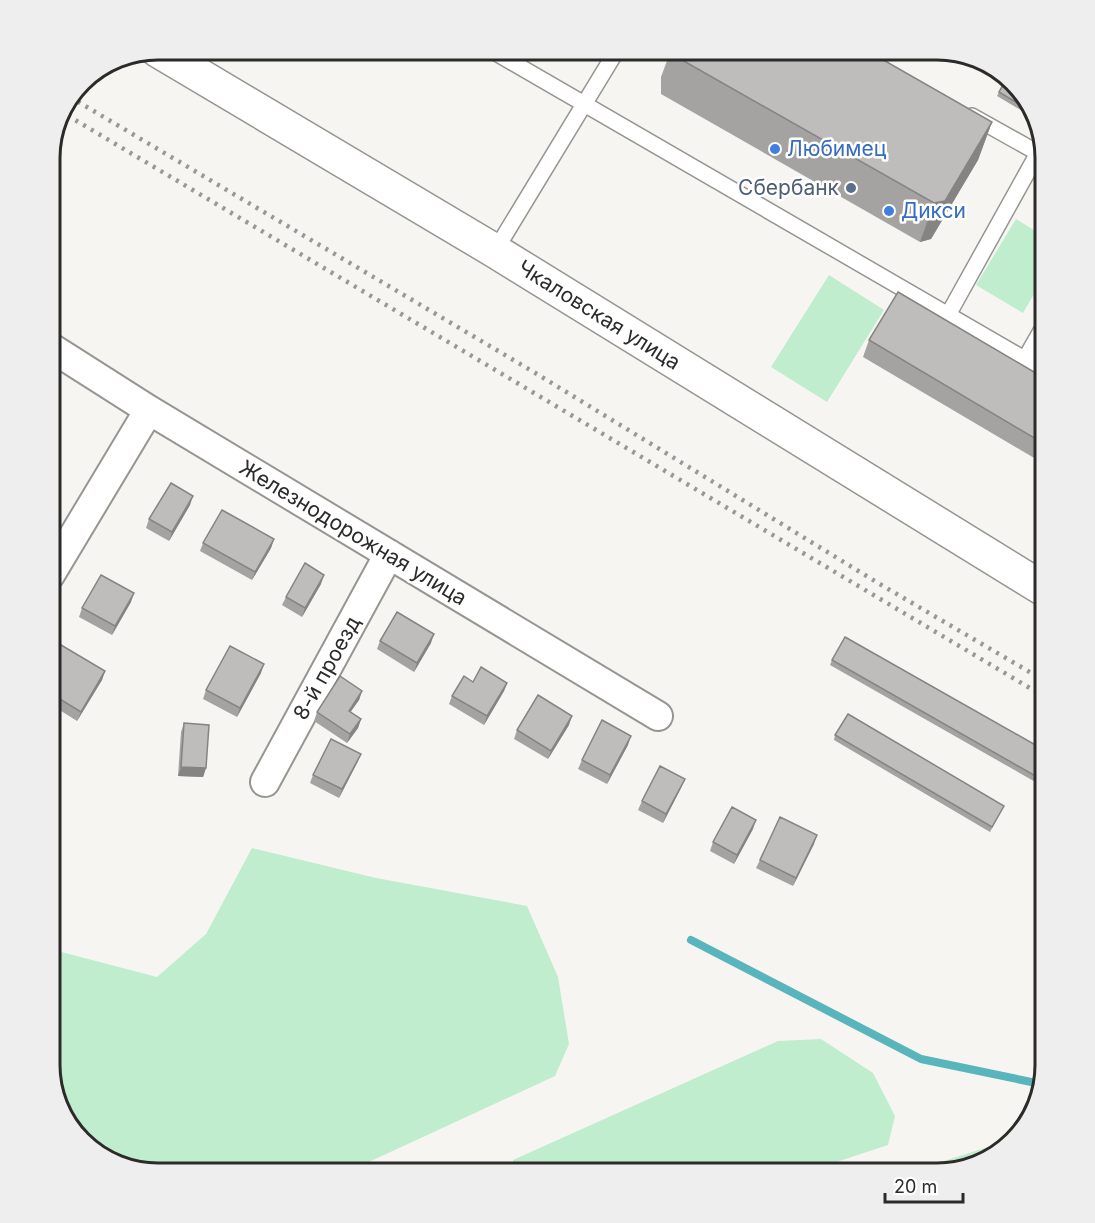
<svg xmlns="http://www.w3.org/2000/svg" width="1095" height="1223" font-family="Inter,sans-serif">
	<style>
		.green { fill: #bfedcd }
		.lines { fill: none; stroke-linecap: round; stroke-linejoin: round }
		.stream { stroke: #59b5bc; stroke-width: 8 }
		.service-casing { stroke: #979592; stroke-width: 18 }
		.minor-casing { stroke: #979592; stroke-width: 32 }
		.tertiary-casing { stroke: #979592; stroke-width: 36 }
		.service { stroke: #fff; stroke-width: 15 }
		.minor { stroke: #fff; stroke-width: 28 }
		.tertiary { stroke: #fff; stroke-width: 33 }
		.rail { stroke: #999896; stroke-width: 4.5; stroke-dasharray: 3 6; stroke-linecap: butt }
		.wall { fill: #a4a3a1 }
		.shaded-wall { fill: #868483 }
		.building { fill: #bfbdbb; stroke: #868483; stroke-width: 1.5 }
		.shop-dot { fill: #3f7fe0; stroke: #fff; stroke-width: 2 }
		.service-dot { fill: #5c6f8a; stroke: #fff; stroke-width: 2 }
		.labels { text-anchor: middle; stroke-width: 5; stroke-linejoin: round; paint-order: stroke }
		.shop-label { font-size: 21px; fill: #366cbe; stroke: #fff; text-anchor: start }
		.service-label { font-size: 21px; fill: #4e5e75; stroke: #fff; text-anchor: end }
		.street-label { font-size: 21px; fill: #2c2b2a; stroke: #fff }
		.rim { fill: none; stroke: #2c2b2a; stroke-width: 3 }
	</style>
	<rect width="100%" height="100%" fill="#f7f5f2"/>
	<path class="green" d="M1016 219 1045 237V275L1023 313 976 285Z
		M829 275 884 310 827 402 771 367Z
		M252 848 376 878 527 906 558 977 569 1044 555 1076 345 1173H157L109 1162 72 1132 50 1066V949L157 977 206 934Z
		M821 1039 873 1073 895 1116 888 1145 803 1173H513V1160L778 1041Z
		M1013 1139 1004 1151 938 1173H906Z"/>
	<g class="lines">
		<path class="stream" d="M691 940 921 1059 1041 1084"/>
		<g class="service-casing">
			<path id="service" d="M491 50 1045 371
				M495 251 617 50
				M948 315 1038 153 972 116
				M1025 359 1045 324"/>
		</g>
		<g class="minor-casing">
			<path id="minor" d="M50 347 149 410 658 716
				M50 575 149 410
				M265 782 389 554"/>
		</g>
		<g class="tertiary-casing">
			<path id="tertiary" d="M157 50 495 251 1045 590"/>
		</g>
		<use href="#service" class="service"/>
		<use href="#minor" class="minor"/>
		<use href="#tertiary" class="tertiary"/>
		<path class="rail" d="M70 97 537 374 878 583 1045 681
			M60 111 1045 697"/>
	</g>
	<path class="wall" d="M671 50H866L992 122 978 160 931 239 920 242 661 94V77Z
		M1023 91 1030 113 1029 115 997 96 999 92Z
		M869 340 1046 379V465L863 357Z
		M190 505 169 541 146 528 149 519Z
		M274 539 271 548 252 580 200 551 203 543Z
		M321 584 302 617 282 605 286 597Z
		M131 602 112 635 79 617 82 608Z
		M380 641 431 643 414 672 377 649Z
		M832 660 1046 751V788L830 665Z
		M50 663 105 671 102 680 77 721 50 704Z
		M261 673 237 717 203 699 206 690Z
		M507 683 504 691 484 725 449 704 452 696Z
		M362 691 359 700 350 712 361 719 358 728 347 743 314 721 317 712Z
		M184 723 206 768 203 777 178 776 181 732Z
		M569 725 548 759 514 739 517 730Z
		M835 735 1004 806 1002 810 990 832 834 740Z
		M628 745 607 784 578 769 582 760Z
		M361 754 357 763 339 798 310 783 313 775Z
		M681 788 663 823 638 810 642 801Z
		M753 829 734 864 710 851 713 842Z
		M814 844 793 886 756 868 760 860Z"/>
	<path class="shaded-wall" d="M992 122 978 160 931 239 920 242 934 203Z
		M193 496 190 505 169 541 172 532Z
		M274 539 271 548 252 580 255 572Z
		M324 575 321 584 302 617 305 608Z
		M134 593 131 602 112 635 115 626Z
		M434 634 431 643 414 672 417 663Z
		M264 664 261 673 237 717 240 708Z
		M105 671 102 680 77 721 81 712Z
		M507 683 504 691 484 725 487 716Z
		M362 691 359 700 345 720 349 711Z
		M572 716 569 725 548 759 551 751Z
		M361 719 358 728 347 743 350 734Z
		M631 736 628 745 607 784 610 775Z
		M361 754 357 763 339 798 342 789Z
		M181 767 206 768 203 777 178 776Z
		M685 779 681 788 663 823 666 814Z
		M756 820 753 829 734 864 737 855Z
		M817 835 814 844 793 886 796 878Z"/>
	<path class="building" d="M675 50H866L992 122 945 201 934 203 675 56Z
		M1007 78 1023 91 1029 110 999 92Z
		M898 292 1046 379V445L869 340Z
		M171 483 193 496 172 532 149 519Z
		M222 510 274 539 255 572 203 543Z
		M305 563 324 575 305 608 286 597Z
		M101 575 134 593 115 626 82 608Z
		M397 612 434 634 417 663 380 641Z
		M845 637 1046 751V782L832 660Z
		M61 645 105 671 81 712 50 693V663Z
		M230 646 264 664 240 708 206 690Z
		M481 667 507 683 487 716 452 696 464 676 473 682Z
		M340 676 362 691 349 711 361 719 350 734 317 712Z
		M538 695 572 716 551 751 517 730Z
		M848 714 1004 806 992 827 835 735Z
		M602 720 631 736 610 775 582 760Z
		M184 723 209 725 206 768 181 767Z
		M331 739 361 754 342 789 313 775Z
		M660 766 685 779 666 814 642 801Z
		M732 807 756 820 737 855 713 842Z
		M780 817 817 835 796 878 760 860Z"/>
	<g class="shop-dot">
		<circle cx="775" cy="149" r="6"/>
		<circle cx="889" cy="211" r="6"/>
	</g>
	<circle class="service-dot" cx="851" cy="188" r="6"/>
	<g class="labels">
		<g class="shop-label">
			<text x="787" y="156">Любимец</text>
			<text x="901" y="218">Дикси</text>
		</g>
		<g class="service-label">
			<text x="839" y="195">Сбербанк</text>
		</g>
		<g class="street-label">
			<text transform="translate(599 315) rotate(32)" y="7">Чкаловская улица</text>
			<text transform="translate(353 533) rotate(31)" y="7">Железнодорожная улица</text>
			<text transform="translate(327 668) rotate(-61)" y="7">8-й проезд</text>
		</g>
	</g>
	<path d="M0 0H1095V1223H0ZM158 60H937A98 98 0 0 1 1035 158V1065A98 98 0 0 1 937 1163H158A98 98 0 0 1 60 1065V158A98 98 0 0 1 158 60Z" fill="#eee" fill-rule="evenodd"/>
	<path class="rim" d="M158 60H937A98 98 0 0 1 1035 158V1065A98 98 0 0 1 937 1163H158A98 98 0 0 1 60 1065V158A98 98 0 0 1 158 60Z"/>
	<path d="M885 1193v9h78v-9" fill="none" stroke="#2c2b2a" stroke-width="3"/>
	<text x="894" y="1193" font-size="18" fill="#2c2b2a" stroke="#ffffff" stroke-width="4.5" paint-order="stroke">20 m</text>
</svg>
